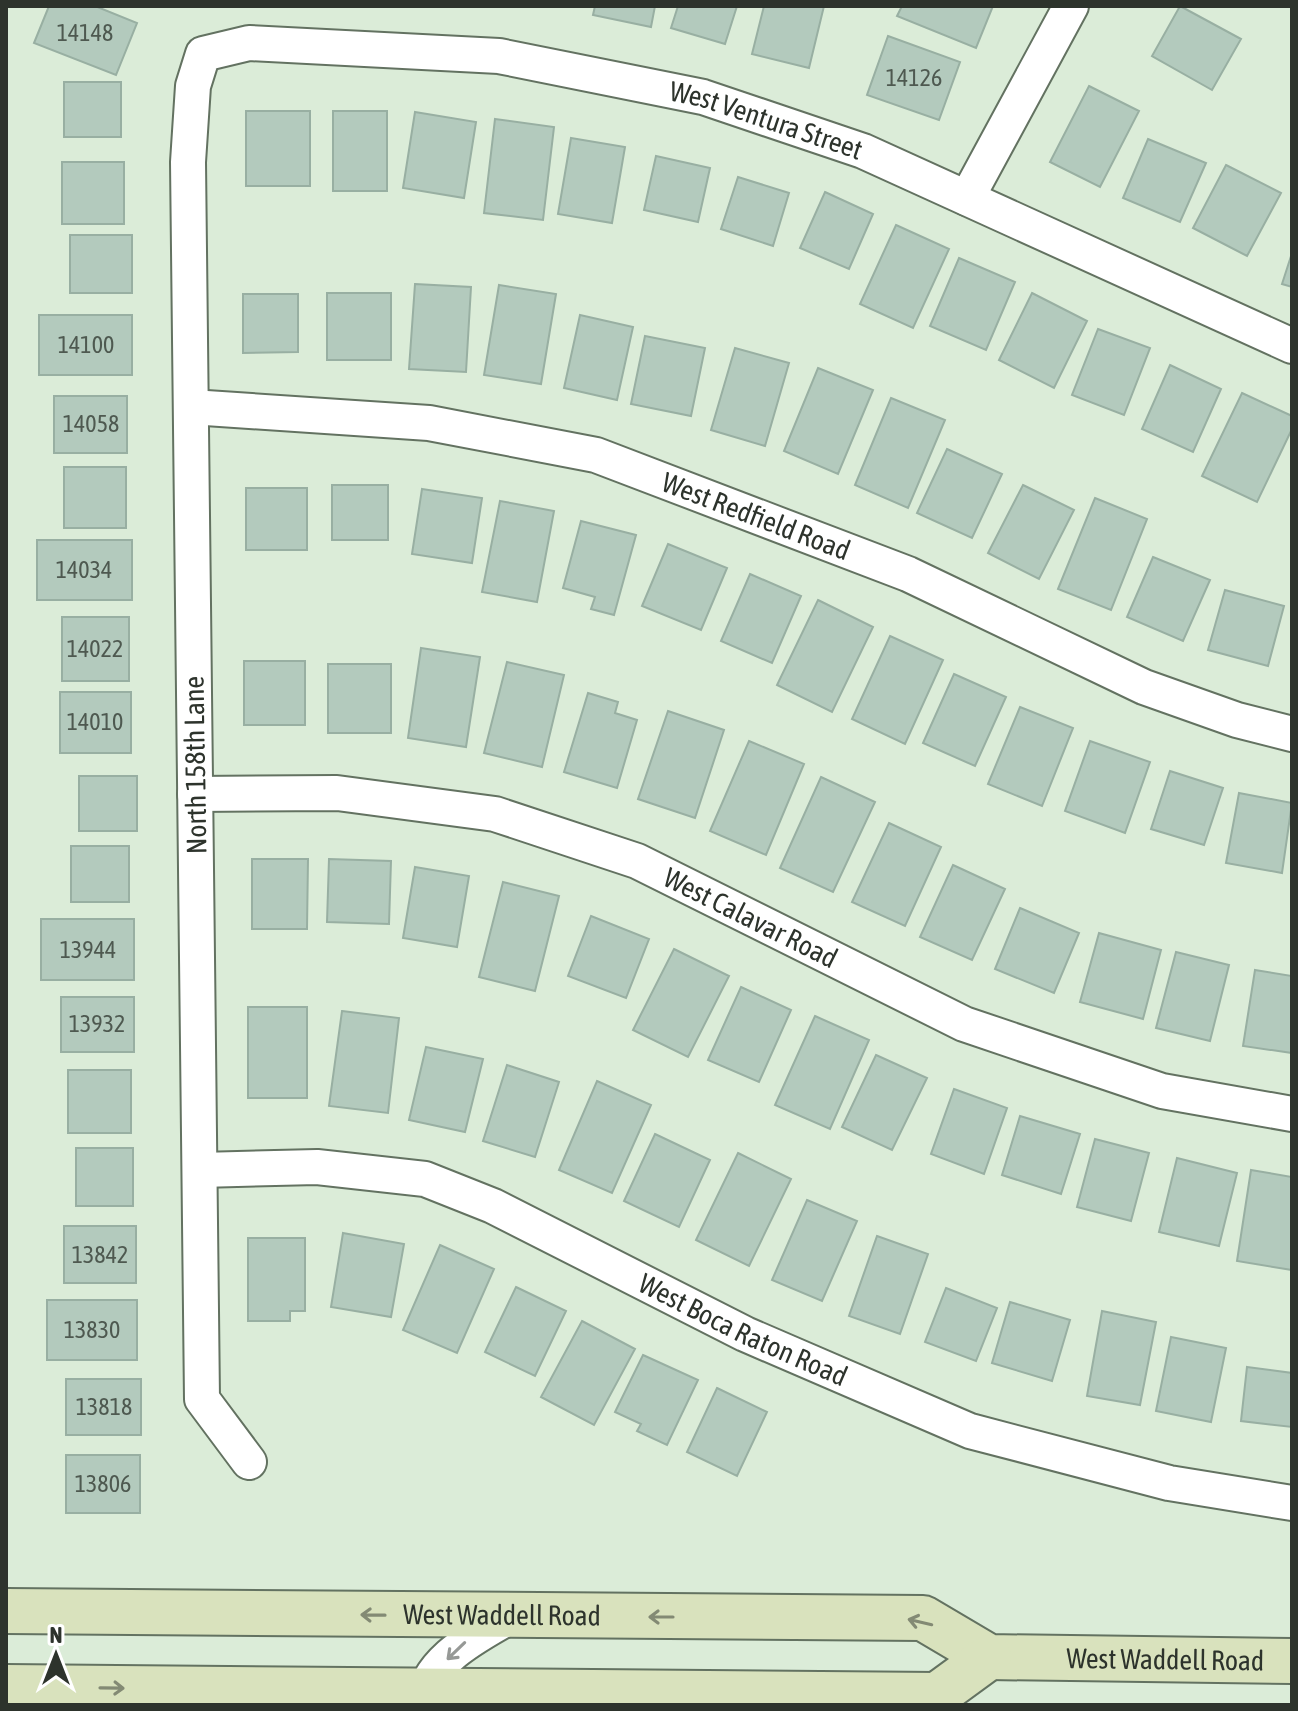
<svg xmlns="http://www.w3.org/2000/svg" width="1298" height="1711" font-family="'Asap Condensed',sans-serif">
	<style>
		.building { fill: #b3cabd; stroke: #98afa2; stroke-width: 2 }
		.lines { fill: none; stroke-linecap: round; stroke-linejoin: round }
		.minor-casing { stroke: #637261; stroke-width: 38 }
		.secondary-casing { stroke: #637261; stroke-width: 48 }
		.minor { stroke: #fff; stroke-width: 34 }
		.secondary { stroke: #d9e2bd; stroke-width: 44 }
		.oneway { stroke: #838a74 }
		.oneway2 { stroke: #969996 }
		.labels { text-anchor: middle; stroke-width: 7; stroke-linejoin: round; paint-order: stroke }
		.number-label { font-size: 24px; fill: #4e5950 }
		.street-label { font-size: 28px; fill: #2d332c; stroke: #fff }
	</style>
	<rect width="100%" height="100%" fill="#dbecd8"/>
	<path class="building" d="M49 6H95L137 23 116 75 34 43Z
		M595 6H655L651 27 593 15Z
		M678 6H737L725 44 671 28Z
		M764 6H824L809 68 752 54Z
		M902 6H993L976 48 897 16Z
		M1180 6 1241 39 1212 90 1152 56Z
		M888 36 960 62 939 120 867 95Z
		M64 82H121V137H64Z
		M1089 86 1139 111 1100 187 1050 162Z
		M246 111H310V186H246Z
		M333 111H387V191H333Z
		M415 112 476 122 464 198 403 188Z
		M495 119 554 127 543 220 484 213Z
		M571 138 625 147 612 223 558 214Z
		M1148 139 1206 163 1180 222 1123 198Z
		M656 156 710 168 698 222 644 210Z
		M62 162H124V224H62Z
		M1226 165 1281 193 1247 256 1193 228Z
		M738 177 789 193 773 246 721 229Z
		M825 192 873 214 849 269 800 248Z
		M896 225 949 249 913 328 860 304Z
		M70 235H132V293H70Z
		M1292 253V287L1282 284Z
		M959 258 1015 282 986 350 930 326Z
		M415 284 471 287 466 372 409 369Z
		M499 285 556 294 541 384 484 375Z
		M327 293H391V360H327Z
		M1032 293 1087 321 1054 388 999 360Z
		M243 294H298V352L243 353Z
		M39 315H132V375H39Z
		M580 315 633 327 617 400 564 388Z
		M1098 329 1150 348 1124 415 1072 395Z
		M645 336 705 348 691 416 631 404Z
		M735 348 789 363 765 446 711 430Z
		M1170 365 1221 389 1193 452 1142 429Z
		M818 368 873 390 838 474 784 451Z
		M1242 393 1292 416V429L1257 502 1202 476Z
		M54 396H127V453H54Z
		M891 398 945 420 908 508 855 485Z
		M947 449 1002 474 972 538 917 513Z
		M64 467H126V528H64Z
		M332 485H388V540H332Z
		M1023 485 1074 510 1039 579 988 553Z
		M246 488H307V550H246Z
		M422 489 482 498 472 563 412 554Z
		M1095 498 1147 519 1111 610 1058 589Z
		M500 501 554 511 537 602 482 592Z
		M581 521 636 535 614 615 591 609 595 597 563 588Z
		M37 540H132V600H37Z
		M668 544 727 568 701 630 642 606Z
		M1153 557 1210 580 1183 641 1127 617Z
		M750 574 801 596 772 663 721 641Z
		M1225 590 1284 606 1268 666 1208 650Z
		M818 600 873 627 832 712 777 685Z
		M62 617H129V681H62Z
		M890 636 943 660 905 744 852 719Z
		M421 648 480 657 466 747 408 738Z
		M244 661H305V725H244Z
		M507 662 564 675 542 767 484 753Z
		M328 664H391V733H328Z
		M954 674 1006 697 975 766 923 743Z
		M60 692H131V753H60Z
		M588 693 618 702 615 713 637 720 617 788 564 772Z
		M1020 707 1073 728 1042 806 988 784Z
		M668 711 724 730 695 818 638 799Z
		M749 741 804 764 766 855 710 831Z
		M1090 741 1150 762 1125 833 1065 811Z
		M1170 771 1223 788 1204 845 1151 829Z
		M79 776H137V831H79Z
		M821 777 875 802 833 892 780 868Z
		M1239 793 1292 803 1282 873 1226 863Z
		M889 823 941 847 905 926 852 902Z
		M71 846H129V902H71Z
		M252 859H308L307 929H252Z
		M329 859 391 861 389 924 327 922Z
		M953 865 1005 889 972 960 920 937Z
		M415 867 469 876 457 947 403 938Z
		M503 882 559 896 535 991 479 977Z
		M1020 908 1079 933 1054 993 995 969Z
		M591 916 649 939 626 998 568 976Z
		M41 919H134V980H41Z
		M1099 933 1161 950 1143 1019 1080 1002Z
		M674 949 729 976 688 1057 633 1030Z
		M1176 952 1229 965 1210 1041 1156 1028Z
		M1255 970 1292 976V1053L1243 1046Z
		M741 987 791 1010 759 1082 708 1060Z
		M61 997H134V1052H61Z
		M248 1007H307V1098H248Z
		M342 1011 399 1018 388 1113 329 1106Z
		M815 1016 869 1040 830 1129 775 1105Z
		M426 1047 483 1059 465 1132 409 1120Z
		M876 1055 927 1078 892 1150 842 1127Z
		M507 1065 559 1082 535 1157 483 1141Z
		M68 1070H131V1133H68Z
		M597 1081 651 1105 612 1193 559 1170Z
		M954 1089 1007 1108 984 1174 931 1154Z
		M1020 1116 1080 1134 1061 1194 1002 1175Z
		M655 1134 710 1160 679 1227 624 1201Z
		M1095 1139 1149 1153 1131 1221 1077 1207Z
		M76 1148H133V1206H76Z
		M738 1153 791 1179 749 1266 696 1240Z
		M1177 1158 1237 1173 1219 1246 1159 1232Z
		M1251 1170 1292 1177V1270L1237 1261Z
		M807 1200 857 1221 822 1301 772 1280Z
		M64 1226H136V1283H64Z
		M343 1233 404 1244 391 1317 331 1307Z
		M877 1236 928 1254 900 1334 849 1316Z
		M248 1238H305V1311H290V1321H248Z
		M440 1245 494 1269 457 1353 403 1330Z
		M516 1287 566 1311 535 1376 485 1352Z
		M946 1288 997 1308 976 1361 925 1342Z
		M47 1300H137V1360H47Z
		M1010 1302 1070 1320 1052 1381 992 1363Z
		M1102 1311 1156 1322 1140 1405 1087 1396Z
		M582 1321 635 1349 594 1425 541 1397Z
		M1171 1337 1226 1348 1211 1422 1156 1411Z
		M643 1355 698 1380 667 1445 637 1431 641 1424 615 1412Z
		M1247 1367 1292 1373V1427L1241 1421Z
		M66 1379H141V1435H66Z
		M717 1388 767 1412 737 1476 687 1452Z
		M66 1455H140V1513H66Z"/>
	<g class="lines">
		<g class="minor-casing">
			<g id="minor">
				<path d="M967 198 1071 6"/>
				<path id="s1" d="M191 407 429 423 596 455 908 574 1144 687 1237 720 1292 734"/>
				<path id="s2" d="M195 794 337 793 495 814 637 861 964 1024 1162 1091 1292 1114"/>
				<path id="s3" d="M200 1170 317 1167 425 1179 493 1206 745 1334 970 1431 1169 1483 1292 1503"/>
				<path id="s4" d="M249 1462 202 1399 188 162 193 86 203 54 249 43 499 56 703 97 863 151 1292 346"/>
				<path d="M422 1705C426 1660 477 1636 511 1616"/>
			</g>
		</g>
		<g class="secondary-casing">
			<g id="secondary">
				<path id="s5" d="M6 1611 923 1618 989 1657 1292 1661"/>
				<path d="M6 1687 937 1695 989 1657"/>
			</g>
		</g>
		<use href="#minor" class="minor"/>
		<use href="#secondary" class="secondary"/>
	</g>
	<defs><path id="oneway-shaft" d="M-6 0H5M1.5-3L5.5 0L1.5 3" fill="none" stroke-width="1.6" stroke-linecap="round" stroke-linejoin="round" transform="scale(2)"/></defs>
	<g class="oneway">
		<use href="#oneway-shaft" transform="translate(373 1615) rotate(-179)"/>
		<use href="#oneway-shaft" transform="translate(661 1617) rotate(-180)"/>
		<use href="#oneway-shaft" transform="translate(920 1622) rotate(-167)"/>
		<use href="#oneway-shaft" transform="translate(112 1688) rotate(1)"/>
	</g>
	<use class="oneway2" href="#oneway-shaft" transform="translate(456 1651) rotate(136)"/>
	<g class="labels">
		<g class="number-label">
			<text x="85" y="41">14148</text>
			<text x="914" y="86">14126</text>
			<text x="86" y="353">14100</text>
			<text x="91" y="432">14058</text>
			<text x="84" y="578">14034</text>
			<text x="95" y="657">14022</text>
			<text x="95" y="730">14010</text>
			<text x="88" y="958">13944</text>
			<text x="97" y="1032">13932</text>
			<text x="100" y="1263">13842</text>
			<text x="92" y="1338">13830</text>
			<text x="104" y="1415">13818</text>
			<text x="103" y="1492">13806</text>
		</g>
		<g class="street-label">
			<text dy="10" stroke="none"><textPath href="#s4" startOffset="1998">West Ventura Street</textPath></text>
			<text dy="10" stroke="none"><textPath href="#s1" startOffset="580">West Redfield Road</textPath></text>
			<text transform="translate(195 765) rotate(-91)" y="10">North 158th Lane</text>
			<text dy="10" stroke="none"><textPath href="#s2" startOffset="578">West Calavar Road</textPath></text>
			<text dy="10" stroke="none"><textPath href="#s3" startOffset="578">West Boca Raton Road</textPath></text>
			<text dy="10" stroke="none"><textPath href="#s5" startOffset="496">West Waddell Road</textPath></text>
			<text dy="10" stroke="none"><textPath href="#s5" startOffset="1170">West Waddell Road</textPath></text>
		</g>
	</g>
	<rect width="1298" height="1711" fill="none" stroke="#2d332c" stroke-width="16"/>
	<g transform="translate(56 1655)" stroke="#ffffff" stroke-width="6" paint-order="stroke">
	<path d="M0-6L14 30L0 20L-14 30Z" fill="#2d332c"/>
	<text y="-12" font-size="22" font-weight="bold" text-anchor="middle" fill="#2d332c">N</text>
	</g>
</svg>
